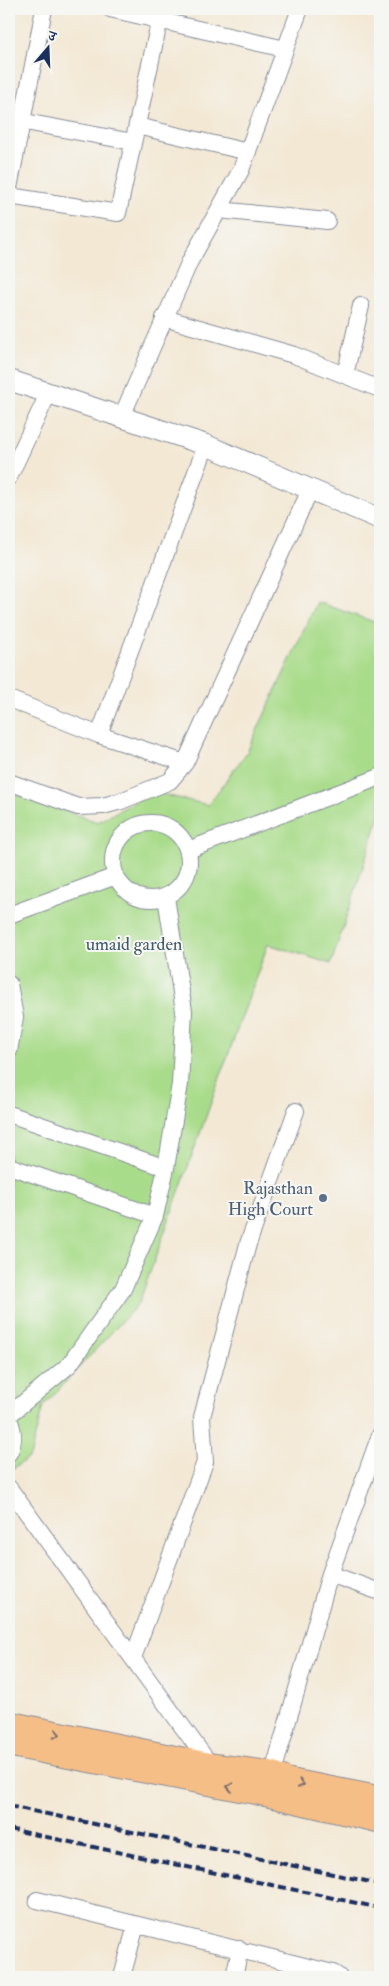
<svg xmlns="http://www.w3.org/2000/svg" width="389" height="1986" font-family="'IM FELL Double Pica','Noto Serif Devanagari',serif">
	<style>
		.green { fill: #a9dc8a; stroke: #628674 }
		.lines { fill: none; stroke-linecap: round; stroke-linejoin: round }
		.minor-casing { stroke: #878c99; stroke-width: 18 }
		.tertiary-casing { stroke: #878c99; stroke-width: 22 }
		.primary-casing { stroke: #878c99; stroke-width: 27 }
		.minor { stroke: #fff; stroke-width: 16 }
		.tertiary { stroke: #fff; stroke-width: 20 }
		.primary { stroke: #f6be87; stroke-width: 25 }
		.rail { stroke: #1b2f5e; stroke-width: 4; stroke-dasharray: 8 4; stroke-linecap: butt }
		.oneway { stroke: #7e6f70 }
		.service-dot { fill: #5c6f8a; stroke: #f6f6f2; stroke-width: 2 }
		.labels { text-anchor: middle; stroke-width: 4; stroke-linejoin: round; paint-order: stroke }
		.park-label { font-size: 18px; fill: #3e5a69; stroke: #f6f6f2 }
		.service-label { font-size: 18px; fill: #4e5e75; stroke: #f6f6f2; text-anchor: end }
	</style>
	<rect width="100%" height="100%" fill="#f6f6f2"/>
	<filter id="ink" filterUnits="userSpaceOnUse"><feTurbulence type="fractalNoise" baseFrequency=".02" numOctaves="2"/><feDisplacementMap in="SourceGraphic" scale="10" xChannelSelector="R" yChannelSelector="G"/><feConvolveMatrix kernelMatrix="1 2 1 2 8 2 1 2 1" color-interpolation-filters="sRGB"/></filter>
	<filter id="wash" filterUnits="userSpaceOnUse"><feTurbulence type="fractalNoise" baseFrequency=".0096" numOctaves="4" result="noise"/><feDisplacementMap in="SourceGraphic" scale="20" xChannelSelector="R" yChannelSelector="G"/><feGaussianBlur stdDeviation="1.12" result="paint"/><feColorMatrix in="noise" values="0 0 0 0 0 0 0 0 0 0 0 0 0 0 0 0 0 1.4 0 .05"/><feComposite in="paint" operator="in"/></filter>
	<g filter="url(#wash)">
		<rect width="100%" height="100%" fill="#f3e8d4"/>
		<path class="green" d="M317 602 380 624V815L331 964 268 944 139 1303 43 1406 30 1457 9 1471V792L98 822 152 792 208 805 247 752Z"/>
	</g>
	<g filter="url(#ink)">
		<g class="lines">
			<g class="minor-casing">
				<path id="minor" d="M110 9 285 49
					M9 119 133 142
					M137 126 248 152
					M9 188 44 9
					M9 196 118 213 162 9
					M219 210 327 221
					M164 318 294 355 377 388
					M345 375 361 306
					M122 416 190 261 241 170 300 9
					M9 477 49 392
					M9 699 99 735 185 763
					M99 735 206 445
					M9 782 78 807 103 806 121 801 170 781 185 763 310 490
					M113 861a38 38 0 1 1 76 0a38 38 0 1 1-76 0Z
					M188 850 380 777
					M9 915 116 876
					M9 984 15 1017 9 1051
					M9 1114 166 1168
					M9 1166 155 1216
					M9 1415 69 1365 123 1289 155 1216 166 1168 180 1084 184 1011 166 897
					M9 1419C14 1431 15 1441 9 1453
					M9 1488 211 1766
					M330 1574 380 1592
					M133 1658 205 1462 202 1417 248 1244 296 1111
					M270 1783 330 1574 380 1435
					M37 1900 333 1973 339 1977
					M122 1977 136 1925
					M234 1977 240 1949"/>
			</g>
			<g class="tertiary-casing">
				<path id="tertiary" d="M9 380 206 445 380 519"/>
			</g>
			<g class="primary-casing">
				<path id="primary" d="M9 1724 211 1766 272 1774 288 1781 380 1799
					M9 1744 268 1794 380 1820"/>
			</g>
			<use href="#minor" class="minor"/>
			<use href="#tertiary" class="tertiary"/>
			<use href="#primary" class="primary"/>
			<path class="rail" d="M9 1806 380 1884
				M9 1829 380 1908"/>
		</g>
		<defs><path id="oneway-chevron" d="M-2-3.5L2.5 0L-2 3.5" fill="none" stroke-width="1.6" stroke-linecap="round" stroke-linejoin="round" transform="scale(1.25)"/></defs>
		<g class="oneway">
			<use href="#oneway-chevron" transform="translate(57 1734) rotate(12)"/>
			<use href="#oneway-chevron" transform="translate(301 1784) rotate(11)"/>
			<use href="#oneway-chevron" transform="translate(230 1787) rotate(-170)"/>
		</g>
	</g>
	<circle class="service-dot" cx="323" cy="1198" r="5"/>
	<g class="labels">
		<g class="park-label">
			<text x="134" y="950">umaid garden</text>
		</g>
		<g class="service-label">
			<text x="313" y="1194">Rajasthan<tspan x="313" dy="21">High Court</tspan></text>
		</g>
	</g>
	<rect width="389" height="1986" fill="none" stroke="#f6f6f2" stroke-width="30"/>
	<g transform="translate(48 48) rotate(19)" stroke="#f6f6f2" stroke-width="4" paint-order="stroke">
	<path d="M0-4L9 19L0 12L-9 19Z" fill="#1b2f5e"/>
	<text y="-8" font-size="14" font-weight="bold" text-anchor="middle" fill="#1b2f5e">उ</text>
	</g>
</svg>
